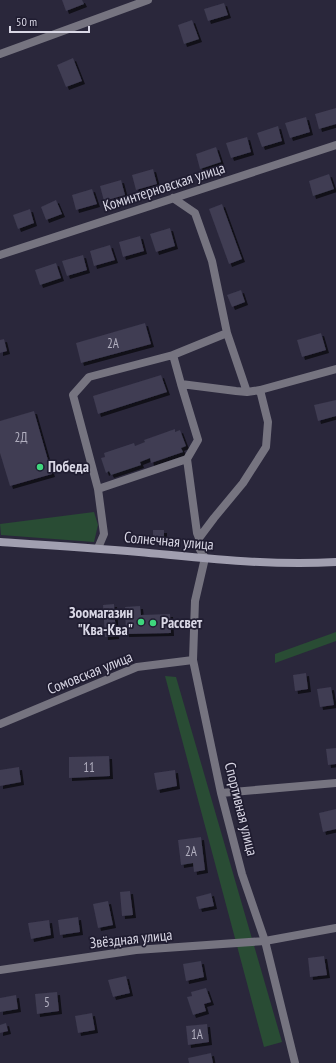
<svg xmlns="http://www.w3.org/2000/svg" width="336" height="1063" font-family="'PT Sans Narrow',sans-serif">
	<style>
		.green { fill: #294c34 }
		.building { fill: #3f3c52; filter: url(#shadow) }
		.lines { fill: none; stroke-linecap: round; stroke-linejoin: round }
		.street { stroke: #767480; stroke-width: 8 }
		.secondary { stroke: #a19fb0; stroke-width: 8 }
		.poi-dot { fill: #3fd77d; stroke: #201d31; stroke-width: 1.5 }
		.labels { text-anchor: middle; stroke-width: 3.5; stroke-linejoin: round; paint-order: stroke }
		.number-label { font-size: 13px; fill: #b2b0c0 }
		.street-label { font-size: 15px; fill: #d9d7e5; stroke: #201d31 }
		.poi-label { font-size: 15px; font-weight: bold; fill: #d9d7e5; stroke: #201d31; text-anchor: start }
	</style>
	<defs>
		<filter id="shadow"><feDropShadow dx="3" dy="3" stdDeviation="0" flood-color="#0009"/></filter>
	</defs>
	<rect width="100%" height="100%" fill="#2a273b"/>
	<path class="green" d="M94 512 98 525 94 542 1 535 0 524Z
		M336 632V641L275 663V654Z
		M165 676 176 677 282 1042 264 1047Z"/>
	<path class="building" d="M62 0H82L84 4 66 11Z
		M224 3 228 15 208 21 204 9Z
		M192 20 199 39 184 44 178 25Z
		M73 58 82 81 66 87 57 65Z
		M336 108V124L319 129 315 114Z
		M306 117 310 132 290 138 285 123Z
		M278 126 282 141 262 147 257 133Z
		M247 137 251 152 231 158 226 143Z
		M216 147 221 162 200 169 196 154Z
		M153 169 157 184 136 190 132 175Z
		M329 174 334 189 313 196 309 181Z
		M121 180 125 195 104 201 100 186Z
		M92 189 97 204 76 210 72 195Z
		M56 200 62 214 46 220 41 207Z
		M222 204 242 259 229 264 209 209Z
		M30 209 34 223 18 229 13 215Z
		M170 228 175 246 156 252 150 234Z
		M140 236 144 251 123 257 119 242Z
		M110 245 115 260 94 266 90 251Z
		M83 255 87 270 67 276 62 261Z
		M56 263 61 278 40 285 35 270Z
		M241 290 245 302 232 307 227 295Z
		M145 323 151 344 81 363 76 343Z
		M321 333 326 350 302 357 297 340Z
		M4 339 7 351 0 353V340Z
		M161 375 167 392 98 414 93 396Z
		M336 400V416L318 421 314 405Z
		M34 411 52 474 10 486 0 453V421Z
		M175 429V432L180 430 186 446 181 448 183 452 151 463 150 458 140 462 141 465 111 475 109 471 106 473 101 458 105 457 104 453 134 443 135 446 145 442 144 440Z
		M153 530H164V538H153Z
		M114 604 116 636 105 637 103 605Z
		M140 606 141 615 170 614 171 633 126 634 125 607Z
		M306 673 308 689 295 691 293 675Z
		M331 687 334 705 320 707 317 689Z
		M336 748V764L328 765 326 749Z
		M109 756 110 776 69 778V757Z
		M19 767 21 782 0 786V770Z
		M175 770 177 786 157 790 154 773Z
		M336 809V829L323 832 319 813Z
		M201 837 205 870 194 872 193 863 181 865 178 840Z
		M130 891 133 915 122 916 120 892Z
		M211 893 214 906 199 909 196 897Z
		M108 901 113 925 98 928 93 904Z
		M78 917 80 932 60 935 58 920Z
		M49 920 51 935 31 939 28 923Z
		M324 956 327 975 310 977 308 958Z
		M201 961 204 977 186 981 183 964Z
		M126 976 130 993 113 997 108 980Z
		M206 988 211 1002 204 1004 206 1011 193 1015 187 997 192 996 191 992Z
		M57 992 59 1011 37 1014 35 994Z
		M16 995 18 1009 0 1012V998Z
		M92 1013 95 1030 78 1033 75 1016Z
		M6 1023 8 1031 0 1033V1025Z
		M207 1024 209 1042 188 1045 186 1026Z
		M211 1053 213 1063H189L188 1058Z"/>
	<g class="lines">
		<path class="street" d="M0 54 148 0
			M173 198 195 213 212 261 227 333 247 392
			M0 255 336 145
			M173 355 227 333
			M181 384 198 440 187 459 197 533 199 538
			M260 390 268 422 266 447 243 483 214 518 199 538V548L205 558 195 601 193 660 221 793 242 874 265 941 295 1063
			M98 489 187 459
			M98 548 104 534 98 489 73 395 89 377 173 355 181 384 236 391 247 392 260 390 336 369
			M0 724 137 667 193 660
			M221 793 336 783
			M0 970 136 950 265 941 336 928"/>
		<path class="secondary" d="M0 542C46 545 93 548 139 552 205 558 270 566 336 562"/>
	</g>
	<g class="poi-dot">
		<circle cx="40" cy="467" r="4"/>
		<circle cx="141" cy="622" r="4"/>
		<circle cx="153" cy="623" r="4"/>
	</g>
	<g class="labels">
		<g class="number-label">
			<text x="113" y="348">2А</text>
			<text x="21" y="442">2Д</text>
			<text x="89" y="772">11</text>
			<text x="191" y="856">2А</text>
			<text x="47" y="1007">5</text>
			<text x="197" y="1039">1А</text>
		</g>
		<g class="street-label">
			<text transform="translate(164 187) rotate(-18)" y="5">Коминтерновская улица</text>
			<text transform="translate(169 541) rotate(5)" y="5">Солнечная улица</text>
			<text transform="translate(90 673) rotate(-22)" y="5">Сомовская улица</text>
			<text transform="translate(241 809) rotate(76)" y="5">Спортивная улица</text>
			<text transform="translate(131 939) rotate(-6)" y="5">Звёздная улица</text>
		</g>
		<g class="poi-label">
			<text x="48" y="472">Победа</text>
			<text x="133" y="618" text-anchor="end">Зоомагазин<tspan x="133" dy="17">"Ква-Ква"</tspan></text>
			<text x="161" y="628">Рассвет</text>
		</g>
	</g>
	<path d="M10 26v6h79v-6" fill="none" stroke="#d9d7e5" stroke-width="2"/>
	<text x="16" y="26" font-size="12" fill="#d9d7e5" stroke="#201d31" stroke-width="3" paint-order="stroke">50 m</text>
</svg>
